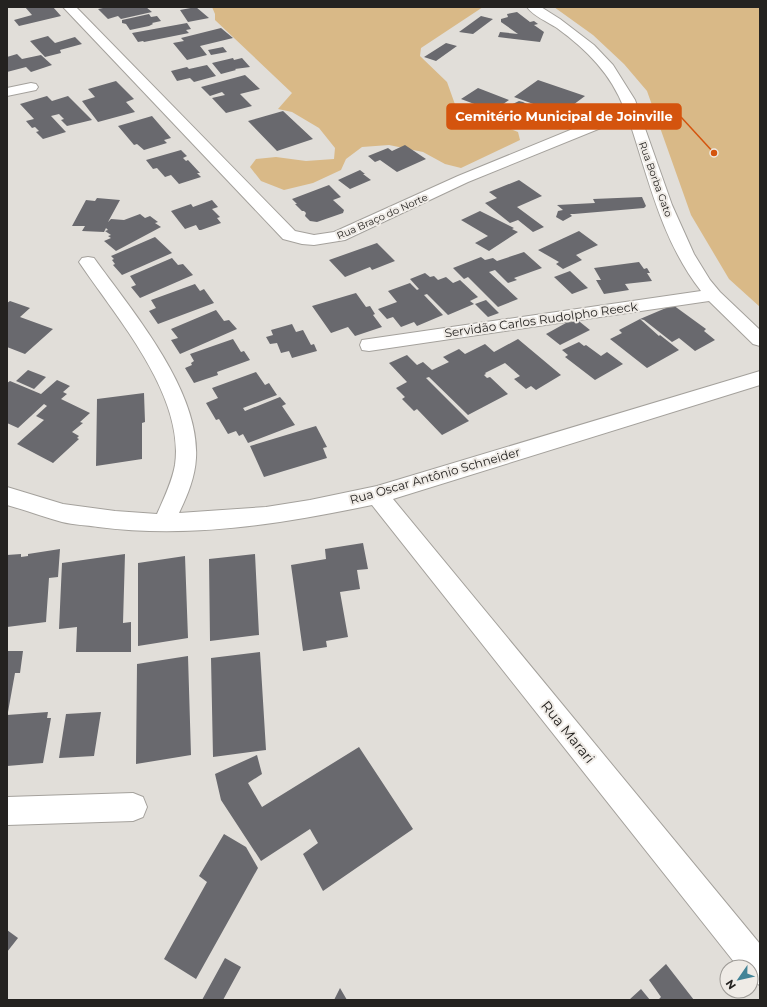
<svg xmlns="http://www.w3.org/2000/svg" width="767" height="1007" font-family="Montserrat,sans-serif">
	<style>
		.green { fill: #d9b987 }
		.building { fill: #69696e }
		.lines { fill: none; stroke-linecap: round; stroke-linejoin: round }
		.street-casing { stroke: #a4a19c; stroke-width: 2 }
		.street { fill: #fff; fill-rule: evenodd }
		.labels { text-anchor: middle; stroke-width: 4; stroke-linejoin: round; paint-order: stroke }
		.far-street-label { font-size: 10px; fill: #242220; stroke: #efebe6 }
		.street-label { font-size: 12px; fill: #242220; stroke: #efebe6 }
		.near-street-label { font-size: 14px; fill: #242220; stroke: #efebe6 }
		.leader { fill: none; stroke: #d4540e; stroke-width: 1.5 }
		.callout-dot { fill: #d4540e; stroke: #efebe6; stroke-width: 1.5 }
		.callout { fill: #d4540e; stroke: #d4540e; stroke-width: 1.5 }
		.callout-label { font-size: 13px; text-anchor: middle; font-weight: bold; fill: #fff }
	</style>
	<rect width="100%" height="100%" fill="#e1ded9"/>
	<path class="green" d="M212 7H483L421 48 420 56 447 82 457 110C477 120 498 123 518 132L520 140 461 168 445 164 423 152 389 145 362 147 346 159 341 170 313 183 284 190 261 181 250 167 256 159 276 157 306 161 334 159 335 148 319 128 292 112 278 109 292 93 215 20V14Z
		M554 7H760V307L729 279 691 215 647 91 624 64 593 35Z"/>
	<path class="building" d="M25 7H53L61 16 19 26 14 20 32 15Z
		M108 7H146L152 12 121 19 118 16 108 19 98 9Z
		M196 7 209 18 188 22 180 10Z
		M517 12 530 22 534 21 538 24 534 25 544 32 540 42 498 37 500 32 518 34 501 22V19L508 17 507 14Z
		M149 14 151 17 157 16 161 21 152 23 153 24 149 26 130 30 126 24 122 23V20Z
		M481 16 493 19 473 34 459 32Z
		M187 23 191 29 186 30 189 33 144 42 143 41 138 42 132 33Z
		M221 28 233 38 200 46 207 55 187 60 173 43 184 41 181 38Z
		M48 36 55 43 75 37 82 44 60 50 61 53 45 57 30 41Z
		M446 43 457 46 436 61 424 57Z
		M223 47 227 52 211 55 208 50Z
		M17 54 22 59 41 55 52 65 31 72 26 67 7 72V57Z
		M233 58 234 60 242 58 250 67 235 69 236 70 221 74 212 63Z
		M207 65 216 76 194 82 190 78 177 81 171 71 187 67 189 69Z
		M245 75 260 89 240 94 252 106 226 113 212 98 225 95 222 92 210 96 201 87Z
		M538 80 585 96 561 114 514 97Z
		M116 81 134 99 126 102 135 112 98 122 82 101 95 97 88 89Z
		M478 88 509 100 493 111 461 99Z
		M47 96 52 101 68 96 92 120 67 126 61 120 64 119 59 114 51 116 66 132 43 139 36 132 39 131 35 127 32 128 26 121 34 119 20 104Z
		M519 101 523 102 551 116 532 125 512 115 509 117 498 111Z
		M283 111 313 139 277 151 248 121Z
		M152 116 171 138 164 140 167 143 144 150 137 144 134 145 118 126Z
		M405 145 426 159 397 172 380 160 375 162 368 156 388 148 392 151Z
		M181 150 187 156 183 158 186 161 188 160 200 173H197L201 177 179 184 171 175 165 177 157 168 153 169 146 160Z
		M360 170 365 174H363L371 180 350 189 338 180Z
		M519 180 542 196 517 207 544 227 533 232 518 220 510 223 485 203 497 198 489 192Z
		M329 185 341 197 333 200 344 210 343 213 317 222 310 221 305 216 306 213 304 211H302L295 204H297L292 199Z
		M642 197 646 206 644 208 574 214H570L572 216 563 221 556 217 558 211 563 210 557 205 595 203 593 199Z
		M97 198 120 200 108 222 111 219 124 220 140 214 145 218 150 216 158 222 155 223 161 227 116 251 104 241 111 238 108 236 111 235 105 231 108 230 106 228 104 232 82 231 85 226H72L86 200 95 201Z
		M212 200 218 207 212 209 220 217 217 218 221 223 201 230H199L196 225 185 229 171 211 191 204 193 207Z
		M480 211 514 228 512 229 518 232 489 251 475 243 488 236 461 220Z
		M579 231 598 245 576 255 582 260 563 269 556 264 559 262 538 250Z
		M155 237 172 253 122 275 113 265 115 264 112 260 114 259 111 256Z
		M377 243 395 261 372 270 370 267 345 277 329 260Z
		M524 252 542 268 514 278 517 280 508 283 495 270 489 272 518 299 498 307 468 277 464 279 453 268 481 257 485 260 493 258 497 261Z
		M172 258 178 265 183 264 193 275 140 298 131 287 136 285 130 276Z
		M639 262 644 269 647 268 650 273H647L652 281 625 284 629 290 604 294 596 280H601L594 268Z
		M570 271 588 288 572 294 554 277Z
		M425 273 430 277 434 276 438 280 446 277 453 283 460 280 478 297 470 301 474 304 448 315 427 294 424 295 443 315 417 326 414 322 401 327 393 317 387 319 378 309 397 302 388 291 410 283 417 290 419 289 410 279Z
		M195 284 200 291 204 289 214 303 158 324 149 311 156 308 151 300Z
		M356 293 366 307 370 306 375 314 373 315 382 327 355 336 348 327 331 333 312 306Z
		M486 300 499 313 488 317 475 304Z
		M10 301 30 308 20 317 53 329 25 354 7 347V303Z
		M673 305 706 329 704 331 715 340 695 351 679 338 672 342 644 320 640 319 659 336 660 335 679 350 647 368 610 339 622 333 619 330 640 319Z
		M216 310 224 321 229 320 237 329 180 354 171 340 178 338 171 329Z
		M575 318 590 330 560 345 546 334Z
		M292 324 296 332 303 330 311 345 314 344 317 351 292 358 289 351 281 353 277 343 270 344 266 337 273 335 271 330Z
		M233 339 241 352 244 351 250 360 217 372 218 375 194 383 185 368 192 365 191 363 194 361 190 354Z
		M518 339 561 375 536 390 531 386 526 389 514 379 520 376 505 363 485 373 486 374 484 375 487 378 490 377 508 394 468 415 429 377 426 378 469 421 442 435 417 409 414 411 402 399 405 397 396 388 407 382 389 363 407 355 417 365 423 362 432 370 449 362 443 357 459 349 465 354 485 344 494 352Z
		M579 342 584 346 586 345 601 356 607 352 623 364 595 380 565 357 568 355 562 350Z
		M28 370 46 377 34 389 16 381Z
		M256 372 265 385 269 383 277 395 243 408 245 411 280 397 286 404 282 406 295 425 248 443 243 434 239 436 236 431 228 434 219 419 216 420 206 403 218 398 212 388Z
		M57 380 70 386 63 392 67 394 61 399 90 413 80 422 83 423 72 432 79 436 77 438 79 439 53 463 17 444 44 420 36 416 47 406 44 404 18 428 7 423V383L10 381 41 394Z
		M144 393 145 422 142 423V459L96 466 97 399Z
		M316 426 327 447 323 448 327 458 264 477 250 446Z
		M363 543 368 569 357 570 360 589 340 592 348 637 326 641 327 647 303 651 291 565 326 559 325 549Z
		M60 549 58 577 49 578 46 622 7 627V555L21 554V557L28 556V554Z
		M125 554 123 623 131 622V652H76L77 627 59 629 62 563Z
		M255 554 259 635 210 641 209 559Z
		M185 556 188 638 138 646V563Z
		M7 651H23L20 673H15L8 712Z
		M260 652 266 750 213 757 211 658Z
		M188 656 191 755 136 764 137 664Z
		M48 712 47 718H51L43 763 7 766V715Z
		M101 712 94 756 59 758 66 714Z
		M359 747 413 829 323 891 303 854 318 843 310 829 261 861 221 800 215 774 257 755 262 774 248 783 262 807Z
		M224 834 246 847 258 868 196 979 164 959 207 882 199 876Z
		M7 930 18 938 7 952Z
		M225 958 241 967 223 1000H202Z
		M666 964 694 1000H658L661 997 649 980Z
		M340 988 347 1000H334Z
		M641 989 650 1000H629Z"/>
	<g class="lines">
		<g class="street-casing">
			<path id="street" d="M63 7H76L295 231 314 235 334 232 458 176 624 108C611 74 587 50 557 28 548 22 533 16 527 7H541L560 19 594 45 613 65 635 100 672 205 694 254 710 280 720 292 760 330V346L753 344 709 301 369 351 362 350 360 345 362 340 369 339 701 291C661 240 648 176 628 117L468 182 345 240 314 245 302 244 283 239Z
				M31 83 36 84 38 87 36 90 7 96V88Z
				M88 257 94 258C132 311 200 390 196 458 195 478 187 496 179 513L266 507 310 500 377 486 760 371V385L393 499 760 944V985L751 981V967H738L372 505C282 524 190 539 98 527 86 525 74 525 62 522 44 517 25 510 7 505V487L63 504 115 511 157 514C164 498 172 482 175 465 185 395 116 317 79 262L82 258Z
				M133 793 143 797 147 807 143 817 133 821 7 825V797Z"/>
		</g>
		<use href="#street" class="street"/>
	</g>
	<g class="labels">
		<g class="far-street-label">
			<text transform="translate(656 179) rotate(70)" y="4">Rua Borba Gato</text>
			<text transform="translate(382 216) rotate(-24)" y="4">Rua Braço do Norte</text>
		</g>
		<g class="street-label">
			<text transform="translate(541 320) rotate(-8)" y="4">Servidão Carlos Rudolpho Reeck</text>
			<text transform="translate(435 476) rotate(-16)" y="4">Rua Oscar Antônio Schneider</text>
		</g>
		<g class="near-street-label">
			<text transform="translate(568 732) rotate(51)" y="5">Rua Marari</text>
		</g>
	</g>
	<path class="leader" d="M714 153L681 117"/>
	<circle class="callout-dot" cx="714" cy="153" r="4"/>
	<rect class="callout" x="447" y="104" width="234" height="25" rx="4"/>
	<g class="callout-label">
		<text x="564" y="121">Cemitério Municipal de Joinville</text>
	</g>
	<rect width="767" height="1007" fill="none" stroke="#242220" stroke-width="16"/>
	<g transform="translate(739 979) rotate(236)"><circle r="19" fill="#efebe6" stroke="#9e9b97"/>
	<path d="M0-3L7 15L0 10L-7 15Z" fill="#438497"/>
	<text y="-6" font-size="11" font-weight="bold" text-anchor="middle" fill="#242220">N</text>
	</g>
</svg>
